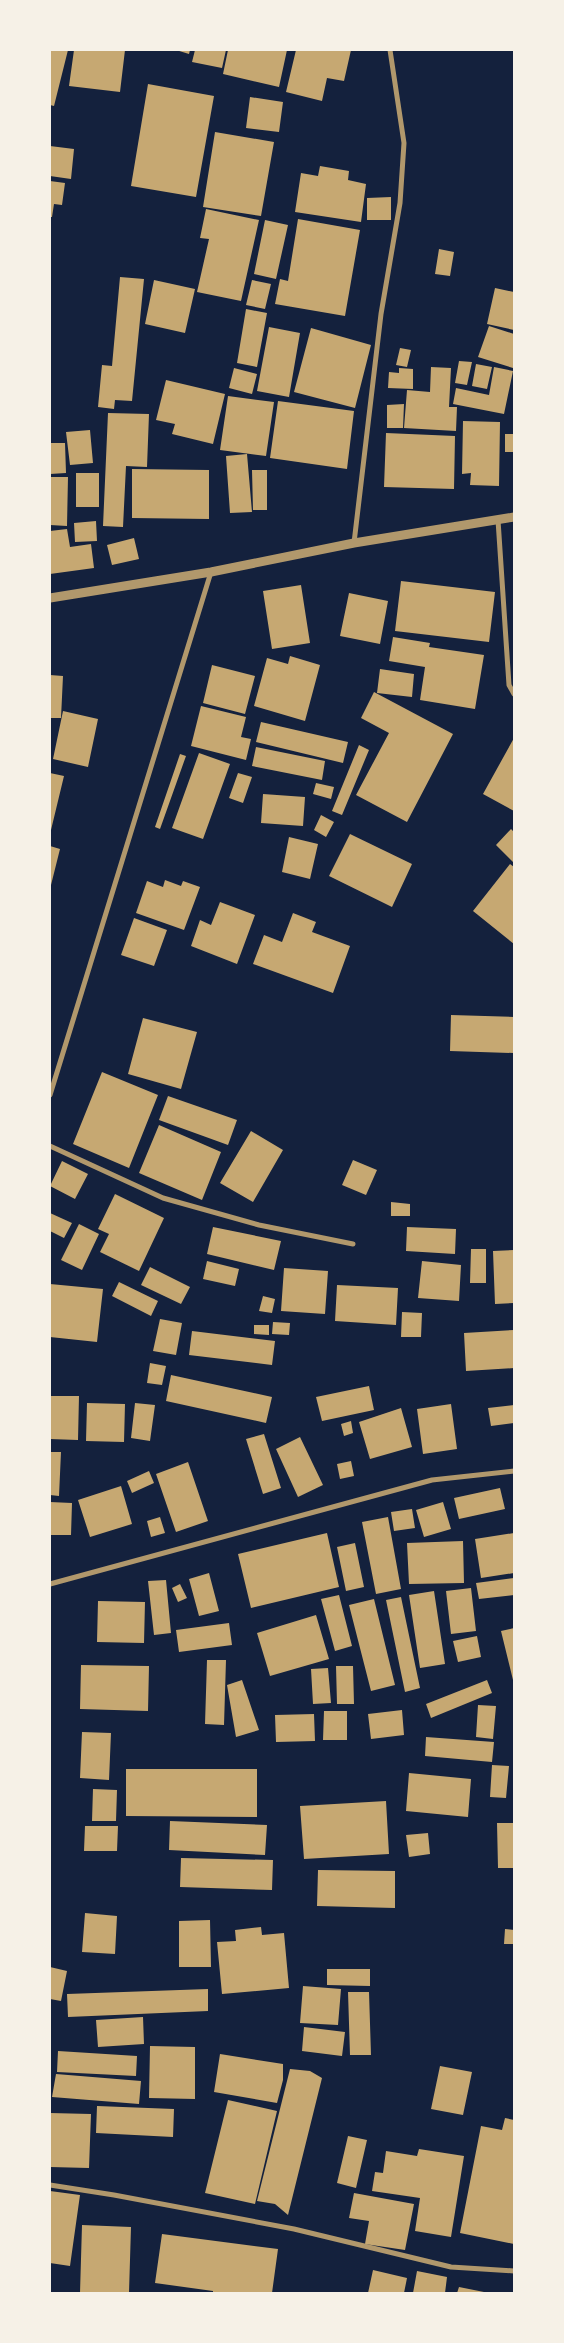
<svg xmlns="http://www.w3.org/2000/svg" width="564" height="2343" font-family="'Source Sans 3',sans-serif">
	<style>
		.building { fill: #c6a872 }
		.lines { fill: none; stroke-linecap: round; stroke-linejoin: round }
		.minor { stroke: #b1986c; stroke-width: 5 }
		.tertiary { stroke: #b1986c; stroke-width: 9 }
	</style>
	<rect width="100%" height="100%" fill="#14213d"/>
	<path class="building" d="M50 50H68L54 106 50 105Z
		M74 50H125L120 92 69 86Z
		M176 50H190L189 54Z
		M195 50H226L222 68 192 62Z
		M228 50H287L279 87 223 74Z
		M296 50H351L344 81 327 78 322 101 286 92Z
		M148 84 214 96 196 197 131 186Z
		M250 97 283 102 279 132 246 128Z
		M215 132 274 142 261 216 203 207Z
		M50 146 74 149 71 179 50 176Z
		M320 166 349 171 348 180 366 184 361 222 295 212 301 173 318 176Z
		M50 181 65 183 62 205 54 204 52 217H50Z
		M391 197V220H367V198Z
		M206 209 259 220 241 301 197 292 209 239 200 238Z
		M298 219 360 230 345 316 275 304 280 279 288 281Z
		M265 220 288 225 276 279 254 274Z
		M439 249 454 252 450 276 435 274Z
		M120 277 144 279 132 401 115 400 114 409 98 407 102 365 112 366Z
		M154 280 195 289 185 333 145 324Z
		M252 280 271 284 265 309 246 305Z
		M495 288 514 292V330L487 324Z
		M246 309 267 313 257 367 237 363Z
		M489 326 514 334 513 368 478 357Z
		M269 327 300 333 289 397 257 391Z
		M311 328 371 345 355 408 294 392Z
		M400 348 411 350 407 367 396 365Z
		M459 361 472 362 467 385 455 383Z
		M476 364 492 367 487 389 472 386Z
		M431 367 451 368 449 407H457L456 431 404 428 407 390 430 392Z
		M494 367 513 371 504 414 453 404 456 388 489 395Z
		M234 368 257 374 252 394 229 388Z
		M399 368 413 369V389L388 388 389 372 399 373Z
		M166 380 225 394 213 444 172 434 175 424 156 420Z
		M228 396 274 402 266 456 220 450Z
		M278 401 354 411 347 469 270 458Z
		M404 404 403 428H387V405Z
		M108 413 149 414 147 467 126 466 123 527 103 526Z
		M463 421 500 422 499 486 470 485 471 473 462 474Z
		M90 430 93 463 70 465 66 432Z
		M386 433 455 436 454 489 384 487Z
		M505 434H514V452H505Z
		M50 443H65L66 473 50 474Z
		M247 454 252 512 230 513 226 456Z
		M132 469 209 470V519L132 518Z
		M252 470H267V510H253Z
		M76 473H99V507H76Z
		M50 477H68L67 526 50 525Z
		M96 521 97 541 75 542 74 523Z
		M67 529 70 547 91 544 94 568 50 574V531Z
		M134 538 139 559 112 565 107 545Z
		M401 581 495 592 489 642 395 631Z
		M301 585 310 643 272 649 263 591Z
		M349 593 388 601 380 644 340 636Z
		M393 637 430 643 429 647 484 655 475 709 420 700 425 667 389 661Z
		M290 656 320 665 305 721 254 706 267 658 288 664Z
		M212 665 255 676 245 714 203 703Z
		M380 669 414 674 412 697 377 693Z
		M50 675 63 676 61 718H50Z
		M374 692 453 734 407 822 356 795 389 733 361 718Z
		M201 706 246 717 241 737 251 739 246 760 191 746Z
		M63 711 98 719 88 767 53 759Z
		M261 722 348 742 343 763 256 742Z
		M514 738V811L483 794Z
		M359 745 369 750 342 815 332 811Z
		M256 747 325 761 322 780 252 766Z
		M199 753 230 764 203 839 172 828Z
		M180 754 186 756 160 829 155 827Z
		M50 773 64 776 51 830H50Z
		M238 773 252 777 243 803 229 798Z
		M316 783 334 787 331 799 313 794Z
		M263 794 305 797 303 826 261 823Z
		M321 815 334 822 326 837 314 830Z
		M511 829 514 832V863L496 845Z
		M350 834 412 864 392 907 329 876Z
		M289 837 318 844 310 879 282 872Z
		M50 846 60 849 51 885H50Z
		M510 864 514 867V944L473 911Z
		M165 880 181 886 183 881 200 887 184 930 136 913 147 881 163 887Z
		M220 902 255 915 237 964 191 946 200 920 211 925Z
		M293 913 316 922 312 932 350 946 333 993 253 964 264 935 282 942Z
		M134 918 167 930 154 966 121 955Z
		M451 1015 514 1017V1053L450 1051Z
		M143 1018 197 1032 181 1089 128 1074Z
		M102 1072 158 1095 129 1168 73 1144Z
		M168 1096 237 1120 228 1145 159 1120Z
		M159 1125 221 1152 202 1200 139 1173Z
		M251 1131 283 1150 253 1202 220 1183Z
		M353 1160 377 1170 366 1195 342 1185Z
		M62 1161 88 1174 75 1199 50 1186Z
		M115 1194 164 1218 139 1271 100 1252 109 1234 98 1229Z
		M391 1202 410 1204V1216H391Z
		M50 1213 72 1223 64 1238 50 1231Z
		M79 1224 99 1234 82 1270 61 1260Z
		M213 1227 281 1241 274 1270 207 1254Z
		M407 1227 456 1229 455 1254 406 1251Z
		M471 1249H486V1283H470Z
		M514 1250V1303L495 1304 493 1251Z
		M207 1261 239 1269 235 1286 203 1279Z
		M422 1261 461 1265 459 1301 418 1298Z
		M150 1267 190 1287 181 1304 141 1285Z
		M284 1268 328 1271 325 1314 281 1311Z
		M119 1282 158 1301 151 1316 112 1296Z
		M50 1284 103 1289 97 1342 50 1337Z
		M337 1285 398 1288 396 1325 335 1321Z
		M263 1296 275 1299 272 1313 259 1311Z
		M402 1312 422 1313 421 1337H401Z
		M160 1319 182 1323 176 1355 153 1351Z
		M273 1322 290 1323 289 1335 272 1334Z
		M254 1325H269V1335L254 1334Z
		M514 1330V1368L466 1371 464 1333Z
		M192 1331 275 1341 272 1365 189 1355Z
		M150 1363 166 1366 162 1385 147 1383Z
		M171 1375 272 1397 266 1423 166 1401Z
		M369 1386 374 1410 322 1421 316 1397Z
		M50 1396H79L78 1440 50 1439Z
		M87 1403 125 1404 124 1442 86 1441Z
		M135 1403 155 1405 150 1441 131 1438Z
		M451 1404 457 1449 423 1454 417 1409Z
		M514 1405V1423L491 1426 488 1408Z
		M401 1408 412 1447 370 1459 359 1422Z
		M351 1421 353 1433 344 1436 341 1424Z
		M264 1434 281 1488 263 1494 246 1439Z
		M300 1437 323 1485 298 1497 276 1449Z
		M50 1452H61L59 1496 50 1495Z
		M351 1461 354 1476 340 1479 337 1464Z
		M188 1462 208 1521 176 1532 156 1474Z
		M149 1471 154 1483 132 1493 127 1481Z
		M121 1486 132 1524 90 1537 78 1500Z
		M500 1488 505 1509 459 1519 454 1498Z
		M50 1502 72 1503 71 1535H50Z
		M443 1502 451 1529 424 1537 416 1510Z
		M412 1509 415 1528 394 1531 391 1512Z
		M160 1517 165 1533 151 1537 147 1521Z
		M388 1517 401 1589 376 1594 362 1522Z
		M327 1533 339 1587 251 1608 238 1554Z
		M514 1533V1573L481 1578 475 1539Z
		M463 1541 464 1583 409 1584 407 1543Z
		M355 1543 364 1587 346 1591 337 1547Z
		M209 1573 219 1611 199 1616 189 1579Z
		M514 1578V1595L479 1599 476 1583Z
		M166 1580 171 1633 154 1635 148 1581Z
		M180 1584 187 1598 178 1602 172 1588Z
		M471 1588 476 1631 451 1634 446 1591Z
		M434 1591 445 1664 420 1668 409 1595Z
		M339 1595 352 1646 335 1651 321 1599Z
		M401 1597 420 1688 405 1692 386 1600Z
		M374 1599 395 1685 371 1691 349 1605Z
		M98 1601 145 1602 144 1643 97 1642Z
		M316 1615 329 1659 270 1676 257 1633Z
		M229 1623 232 1645 179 1652 176 1630Z
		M514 1628V1680H513L501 1631Z
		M477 1636 481 1657 458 1662 453 1641Z
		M207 1660H226L224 1725 205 1724Z
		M81 1665 149 1666 148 1711 80 1709Z
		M336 1666H353L354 1704H337Z
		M328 1668 331 1703 313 1704 311 1669Z
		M242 1680 259 1730 236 1737 227 1685Z
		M487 1680 492 1693 431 1718 426 1704Z
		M478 1705 496 1706 493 1739 476 1737Z
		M402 1710 404 1735 371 1739 368 1714Z
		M324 1711H347V1740H323Z
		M314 1714 315 1741 276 1742 275 1715Z
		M82 1732 111 1733 109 1780 80 1778Z
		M426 1737 494 1742 492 1762 425 1756Z
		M492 1765 509 1766 506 1798 490 1797Z
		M126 1769H257V1817L126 1816Z
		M409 1773 471 1779 468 1817 406 1811Z
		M93 1789 117 1790 116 1821H92Z
		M386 1801 389 1854 304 1859 300 1806Z
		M170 1821 267 1825 265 1855 169 1850Z
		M497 1823H514V1868H498Z
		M85 1826H118L117 1851H84Z
		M428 1833 430 1854 409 1857 406 1835Z
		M181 1858 273 1860 272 1890 180 1887Z
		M318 1870 395 1871V1908L317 1906Z
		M85 1913 117 1916 115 1954 82 1952Z
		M210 1920 211 1967H179V1921Z
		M261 1927 262 1935 284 1933 289 1988 222 1994 217 1942 236 1941 235 1930Z
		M505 1929 514 1930V1944H504Z
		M50 1967 67 1971 61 2001 50 1999Z
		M327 1969H370V1986L327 1985Z
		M303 1986 341 1989 338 2025 300 2023Z
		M208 1989V2011L68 2017 67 1994Z
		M348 1992H369L371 2055H350Z
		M143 2017 144 2044 98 2047 96 2020Z
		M304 2027 345 2032 342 2056 302 2051Z
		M150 2046 195 2047V2099L149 2098Z
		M58 2051 137 2056 136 2076 57 2072Z
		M220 2054 283 2064V2080L277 2103 214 2092Z
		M440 2066 472 2072 463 2115 431 2109Z
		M290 2069 310 2071 322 2078 288 2215 275 2204 257 2201Z
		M56 2074 141 2081 139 2104 52 2097Z
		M228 2100 277 2111 255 2204 205 2193Z
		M97 2106 174 2109 173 2137 96 2133Z
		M50 2113 91 2114 89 2168 50 2167Z
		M505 2118 514 2120V2244L460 2233 481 2126 502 2130Z
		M348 2136 367 2140 356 2188 337 2183Z
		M419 2149 464 2156 451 2237 415 2231 420 2198 372 2191 375 2172 383 2173 386 2151 417 2156Z
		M50 2191 80 2195 70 2266 50 2263Z
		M354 2193 414 2204 405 2250 365 2244 369 2221 349 2218Z
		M82 2225 131 2227 129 2293H80Z
		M162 2234 278 2249 272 2293H213V2291L155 2283Z
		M373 2270 407 2278 404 2293H368Z
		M417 2271 447 2277 445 2293H413Z
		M459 2287 484 2292V2293H457Z"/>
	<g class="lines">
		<path class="minor" d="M498 520 509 685 514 694
			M354 543 381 314 400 203 404 143 390 50
			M50 1095 211 572
			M50 1146 163 1198 259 1225 353 1244
			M50 1584 432 1480 514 1471
			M50 2185 114 2195 294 2229 451 2267 514 2271"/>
		<path class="tertiary" d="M50 598 211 572 354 543 514 517"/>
	</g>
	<rect width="564" height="2343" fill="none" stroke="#f6f1e7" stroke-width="102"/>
</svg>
